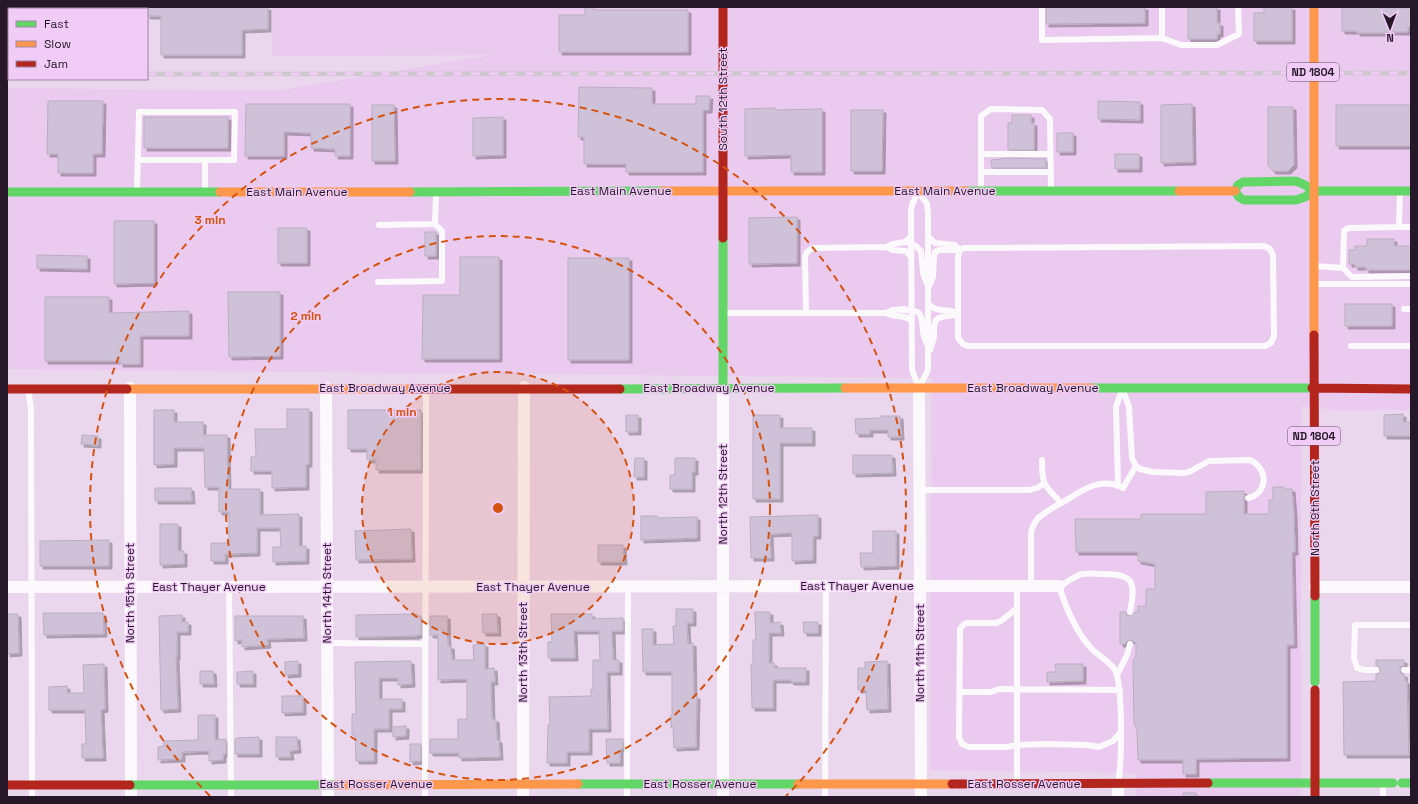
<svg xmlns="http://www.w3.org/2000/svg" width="1418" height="804" font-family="'Space Grotesk',sans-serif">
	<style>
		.built { fill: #eacaef }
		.building { fill: #cfc2d8; stroke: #baadc0; filter: url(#shadow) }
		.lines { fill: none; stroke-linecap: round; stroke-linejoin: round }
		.lane { stroke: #fcf9fc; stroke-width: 6 }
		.street { stroke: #fcf9fc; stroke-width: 12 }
		.fast { stroke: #63d668; stroke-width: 9 }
		.slow { stroke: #ff974d; stroke-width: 9 }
		.jam { stroke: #b3261e; stroke-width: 9 }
		.rail-casing { stroke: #cec8ce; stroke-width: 4.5 }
		.rail { stroke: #f1ccf7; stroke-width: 3; stroke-dasharray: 9; stroke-linecap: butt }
		.ring { fill: none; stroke: #d5520f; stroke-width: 2; stroke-dasharray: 7 5 }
		.labels { text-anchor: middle; stroke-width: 3; stroke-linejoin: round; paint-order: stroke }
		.shield { fill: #f1ccf7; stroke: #634e66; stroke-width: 1 }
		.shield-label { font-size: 11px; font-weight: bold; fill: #261828 }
		.street-label { font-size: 12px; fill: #261828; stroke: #f1ccf7 }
		.centre { fill: #d5520f; stroke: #f1ccf7; stroke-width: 2 }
		.ring-label { font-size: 12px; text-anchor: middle; font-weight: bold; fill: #d5520f; stroke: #f1ccf7; stroke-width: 3; stroke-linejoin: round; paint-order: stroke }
	</style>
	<defs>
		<filter id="shadow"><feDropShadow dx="3" dy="3" stdDeviation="0" flood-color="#0004"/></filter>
	</defs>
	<rect width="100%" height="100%" fill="#ead6ed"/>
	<path class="built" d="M272 7H1411V410H1335L1301 406V797H1136V773L930 770 932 378 7 369V88L276 91 492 55 272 56Z"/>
	<path class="building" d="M147 7H268V29L242 30V55H161V16H147Z
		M585 7H594V10H688V52H559V15H585Z
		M1046 7H1145V23L1046 24Z
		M1188 7H1217V23H1220V34H1217V39H1188Z
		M1264 7H1292V41H1254V13H1264Z
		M1342 7 1411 8V27H1408V32H1387V33H1357V31H1342Z
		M579 87 652 88V104H696V96H710L709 110H703V172H626V164H584V137H578Z
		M48 101H103L102 154H93V173H58V154H47Z
		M1098 101 1140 102V120L1098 119Z
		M246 104H350V156H335V149L311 148V133L284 132V156H245Z
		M1192 104 1193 162 1161 163V105Z
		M372 105H394L395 161H372Z
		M1336 105H1411V146H1336Z
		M1268 107H1293L1294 165 1288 171H1273L1268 165Z
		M775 108V110L822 109V172H791V155L745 156V109Z
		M851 110H883L882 171H851Z
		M1012 115H1031V123H1034V150H1008V123H1012Z
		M144 117H228V148H144Z
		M503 117V155L473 156V118Z
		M1057 133H1073V152H1057Z
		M1115 154H1139V169H1115Z
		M1008 158 1046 159V168H992L991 160Z
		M797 217V263L749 264V218Z
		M114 221H154V283L114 284Z
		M278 228H307V263H278Z
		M425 232H436V256H425Z
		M1367 239H1394V246H1411V270H1366V267H1355V264H1349V250H1355V246H1367Z
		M37 255 87 256V269L37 268Z
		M460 257H499V359H422L423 295H460Z
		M568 258H629V360H568Z
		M228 292H280V356L229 357Z
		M45 297H109V313L189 311V336H140V364H120V361H45Z
		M1345 304H1392V326H1345Z
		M287 409H309V464H306V487L272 488V471H251V457H256L255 429H287Z
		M154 410H174V422H203V435H227L228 489H260V515L299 514V546H306V561L273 562V547H281L280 528H257V553L225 554V561H211V543H229V512H219V487H205L204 448H174V464L154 465Z
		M348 410H421V470H376V460H367V449H348Z
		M1403 414V422H1411V436H1384V415Z
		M626 415H638V432H626Z
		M753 415H780V428H812V443H780V499H753Z
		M881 416H900L901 437H888V430H870V434H856L855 419 881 418Z
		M82 435 98 436V445L81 444Z
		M853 455H892L893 473 853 474Z
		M635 458H644V477H634Z
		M675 458H695V472H692V489H670V475H675Z
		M1273 487H1284V489H1292L1294 514 1295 552H1292L1294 645H1287V758L1196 759V774H1183V760H1138L1137 729 1134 724 1133 661 1136 656V644L1133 641 1129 640 1127 641 1125 644H1120V612H1126L1127 616H1131L1135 612H1138V606H1146V589H1155V564L1138 561V552H1076L1075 519H1141V514H1206V492L1244 491V514H1269V500H1273Z
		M155 488H191L192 501H155Z
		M818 515V536H813V560L792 561V533L770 534 771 558H751L750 517Z
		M641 516H657V518L697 517V538L641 540Z
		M160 524H178V551H184V564L160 565Z
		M411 529 412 559 356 560 355 531Z
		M873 531H896V566L861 567 860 553H873Z
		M109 540V566H40V541Z
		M598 545H623L624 562H598Z
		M676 609H693V623H687L688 644 693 643 694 696H697L696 747 674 748 673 727 671 728V715H672V672H643L642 629H653V645L674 644 673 626H676Z
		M755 612H770V623L780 622 781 633H769V663H774L775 668H806V682H791L790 680H773V708H752L751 664H753V640H756Z
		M43 613H103L104 634 44 635Z
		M7 614H18L19 653 7 654Z
		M417 614V616H421V635H417V636L356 637V615Z
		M482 614H497L498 633H483Z
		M551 614H592V619L623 618V631H612L613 660H619V672H607L608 729H589V752H567V763H547L548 725H550L549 697 591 696V689H593V660H600L599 631H574L575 658H548V642H552Z
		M182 615V622H188V632H177V657H176L178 709 161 710 159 616Z
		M235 616H303L304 638 267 639 268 645 242 647V640L235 641Z
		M430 616H447L448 646H451L452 660H474L473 645 485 644V669L494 668 495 682H491L492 719H496L497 740H499L500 757 459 758V753H430V739H458V719H467V679L438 680V635H430Z
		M803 622H818V633H804Z
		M1376 660H1404V666L1400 667V670L1401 674H1404L1405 681H1407L1409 755H1344L1343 682 1376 681V674L1380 673V670L1379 666H1376Z
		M298 661V674L285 675V662Z
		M411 661 412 684 398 685V678H379V699H402V709H389V729H374V761H356L355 735H352V714H356L355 662Z
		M887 661 888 709 867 710 866 690H858V668H865V662Z
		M104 664 105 709 101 710 103 758H82V744H86L85 710H49V687L67 686V693H84L83 665Z
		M1055 664H1083V681L1047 682V672H1056Z
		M200 671H213L214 684H200Z
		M253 671V684H237V672Z
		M282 696H303V712L282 713Z
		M198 715H215V740L226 739V754H223V760L209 761V751L182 752V759L158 760V747L164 746V741L198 740Z
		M406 726V736L393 737V727Z
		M259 737V754H235V739H237V738Z
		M276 737H297L298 750 290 751 291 757H276Z
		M606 739H623V749H620V763H607Z
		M410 744H421V761L410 762Z
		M1183 793H1196V797H1183Z"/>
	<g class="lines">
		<path class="lane" d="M1042 7V40L1162 38V7
			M1162 38 1181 45H1217L1239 34 1238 7
			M981 154H1050
			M205 160V191
			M981 172H1051
			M981 189V116L991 109 1042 110 1050 119 1051 189
			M137 190 139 112H235L234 160H138
			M918 191 927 204 928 213V370L919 388 912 370 911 211 912 205Z
			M1400 192 1399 227H1411
			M435 224 436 194
			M928 236 935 243 955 245 960 250
			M908 243 916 246 921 251 923 273 927 284
			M1264 246 1270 249 1273 255 1274 336 1271 343 1265 346H968L963 344 958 338V257L960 250 963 248Z
			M886 247 893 250 906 251 911 257
			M1315 266 1343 268 1352 277 1411 276
			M1343 268 1344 231 1348 228 1399 227
			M378 282 442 281V231L435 224 379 225
			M1315 284H1411
			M929 286 933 277 934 257 935 252 939 250H960
			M928 303C935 314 948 307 958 314
			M1404 309H1411
			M903 310C923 310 921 314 923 331 923 335 925 340 927 344
			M725 313H886C894 318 903 314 911 320
			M806 313 805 257C806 252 808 250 813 248L886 247 893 244 905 242 911 236
			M886 313 893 310 905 309
			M1351 346H1411
			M930 350 934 337V326L936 320C942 314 951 317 958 314
			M28 389 31 409 32 797
			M1123 390 1129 407 1132 458 1136 466 1140 469 1153 472 1185 473 1191 471 1209 461 1250 460C1268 468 1269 493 1248 498
			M1042 460C1042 486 1044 484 1061 503
			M1118 486 1116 407 1122 389
			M920 490H1030L1039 487 1044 483
			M1017 586V782
			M1031 586V532L1034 524 1038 518C1046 512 1055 506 1065 501 1082 490 1102 476 1123 488L1136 466
			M229 587 231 797
			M1017 608 1001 621 996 623H967L964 624 960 629 959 737 962 744 969 747H1007L1017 745 1044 744 1087 745 1099 747 1113 741 1120 733
			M327 643 425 644
			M1376 670H1365L1357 668 1354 658 1355 625H1411
			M1404 670H1411
			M1117 675 1127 655 1130 644
			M959 692H991L999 689 1120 690
			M1118 782C1122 764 1123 686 1115 670 1110 661 1098 656 1091 648 1075 631 1066 608 1059 586 1067 583 1074 576 1082 574 1089 573 1097 574 1104 574 1136 574 1135 584 1130 612
			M1383 783V797
			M425 797 426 389
			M627 797 628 586
			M825 797 826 587"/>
		<path class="street" d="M130 388 131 797
			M326 388 328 797
			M919 388 921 797
			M7 587 1059 586
			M1315 587H1411
			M523 797 524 387
			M723 797V388
			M1118 797V784"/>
		<path class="fast" d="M966 191H1179
			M1235 191 1238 185 1243 182 1296 181 1305 185 1313 191H1411
			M1235 191 1239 197 1244 200H1296L1305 197 1313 191
			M7 192H220
			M410 192 663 191
			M723 238V388
			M1091 388H1312
			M620 389 845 388
			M1315 596V682
			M1208 783H1393
			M1402 783H1411
			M578 784H798
			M130 785H336"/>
		<path class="slow" d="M663 191H966
			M1179 191H1235
			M220 192H410
			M1314 335V7
			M845 388H1091
			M127 389H413
			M798 784H952
			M336 785 578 784"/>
		<path class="jam" d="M723 7V238
			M1314 335 1315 596
			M1312 388 1411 389
			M7 389H127
			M413 389H620
			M1315 690V797
			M952 784 1208 783
			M7 785H130"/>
		<g class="rail-casing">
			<path id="rail" d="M7 74H9
				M147 74 1411 73"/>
		</g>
		<use href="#rail" class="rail"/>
	</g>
	<circle cx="498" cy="508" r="136" fill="#d5520f" fill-opacity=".12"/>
	<g class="ring">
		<circle cx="498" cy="508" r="136"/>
		<circle cx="498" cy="508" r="272"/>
		<path d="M210 796A408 408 0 1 1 786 796"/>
	</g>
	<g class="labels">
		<g class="shield">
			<rect x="1287" y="63" width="52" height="18" rx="3"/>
			<rect x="1288" y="427" width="52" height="18" rx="3"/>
		</g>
		<g class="shield-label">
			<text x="1313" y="76">ND 1804</text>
			<text x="1314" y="440">ND 1804</text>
		</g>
		<g class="street-label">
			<text transform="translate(723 99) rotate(-90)" y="4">South 12th Street</text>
			<text x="621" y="195">East Main Avenue</text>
			<text x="945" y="195">East Main Avenue</text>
			<text x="297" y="196">East Main Avenue</text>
			<text x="385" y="392">East Broadway Avenue</text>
			<text x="709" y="392">East Broadway Avenue</text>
			<text x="1033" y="392">East Broadway Avenue</text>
			<text transform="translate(723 494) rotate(-90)" y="4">North 12th Street</text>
			<text transform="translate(1315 508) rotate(-90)" y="4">North 9th Street</text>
			<text x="857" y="590">East Thayer Avenue</text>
			<text x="209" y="591">East Thayer Avenue</text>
			<text x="533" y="591">East Thayer Avenue</text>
			<text transform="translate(130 593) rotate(-90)" y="4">North 15th Street</text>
			<text transform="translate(327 593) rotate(-90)" y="4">North 14th Street</text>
			<text transform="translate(523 652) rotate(-90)" y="4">North 13th Street</text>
			<text transform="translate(920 653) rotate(-90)" y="4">North 11th Street</text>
			<text x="376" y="788">East Rosser Avenue</text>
			<text x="700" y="788">East Rosser Avenue</text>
			<text x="1024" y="788">East Rosser Avenue</text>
		</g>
	</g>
	<circle cx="498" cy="508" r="6" class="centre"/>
	<g class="ring-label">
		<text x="210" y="224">3 min</text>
		<text x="306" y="320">2 min</text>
		<text x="402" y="416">1 min</text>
	</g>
	<rect width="1418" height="804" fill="none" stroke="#261828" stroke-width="16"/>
	<rect x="8" y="8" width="140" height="72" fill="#f1ccf7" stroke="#a084a4"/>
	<rect x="16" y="21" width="20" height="6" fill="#63d668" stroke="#a084a4"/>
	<text x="44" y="28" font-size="12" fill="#261828">Fast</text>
	<rect x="16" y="41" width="20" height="6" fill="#ff974d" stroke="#a084a4"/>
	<text x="44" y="48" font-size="12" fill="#261828">Slow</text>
	<rect x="16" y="61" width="20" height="6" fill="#b3261e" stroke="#a084a4"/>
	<text x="44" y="68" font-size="12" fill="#261828">Jam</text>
	<g transform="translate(1390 28) rotate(179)" stroke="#f1ccf7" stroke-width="3" paint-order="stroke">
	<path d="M0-3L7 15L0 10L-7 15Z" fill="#261828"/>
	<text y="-6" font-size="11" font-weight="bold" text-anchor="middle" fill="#261828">N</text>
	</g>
</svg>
